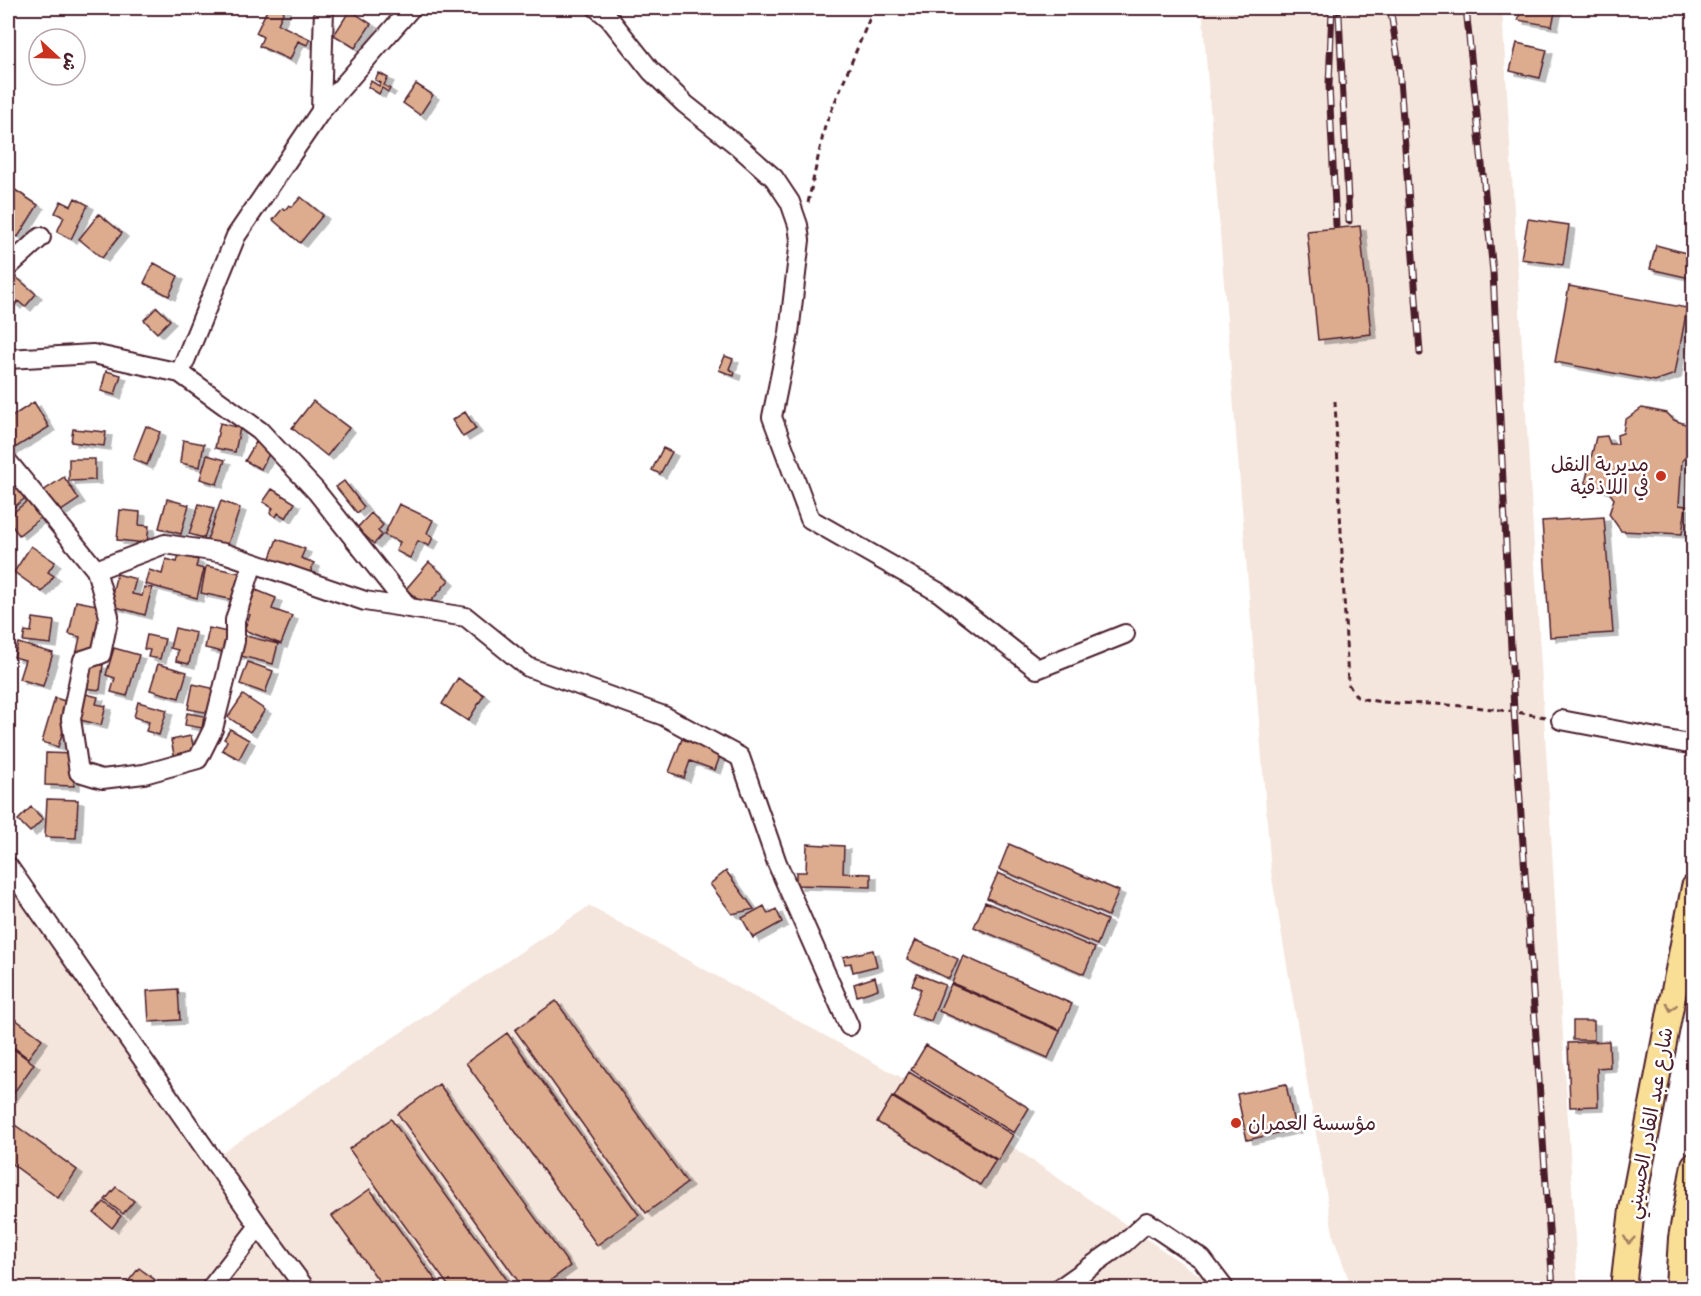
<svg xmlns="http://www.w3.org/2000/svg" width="1701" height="1296" font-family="'Balsamiq Sans','Playpen Sans Arabic',sans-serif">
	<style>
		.built { fill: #f5e6dd }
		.building { fill: #ddac8f; stroke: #4a1f2b; stroke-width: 1.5; filter: url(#shadow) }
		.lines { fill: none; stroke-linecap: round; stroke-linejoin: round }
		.minor-casing { stroke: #4a1f2b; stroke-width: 22 }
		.major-casing { stroke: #4a1f2b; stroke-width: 28 }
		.path { stroke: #4a1f2b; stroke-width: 3; stroke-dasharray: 6 4.5; stroke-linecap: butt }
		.minor { stroke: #fff; stroke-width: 18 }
		.major { stroke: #f9df96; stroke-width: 24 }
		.rail-casing { stroke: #4a1f2b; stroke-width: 7 }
		.rail { stroke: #fff; stroke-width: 4.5; stroke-dasharray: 14; stroke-linecap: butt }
		.oneway { stroke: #a27f60 }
		.poi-dot { fill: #c8321e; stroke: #fff; stroke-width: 2 }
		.labels { text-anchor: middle; stroke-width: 5; stroke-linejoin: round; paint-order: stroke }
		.poi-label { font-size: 20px; fill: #4a1f2b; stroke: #fff; text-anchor: end }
		.street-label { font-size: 20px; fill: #4a1f2b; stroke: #fff }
	</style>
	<defs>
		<filter id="shadow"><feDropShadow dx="6" dy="4" stdDeviation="0" flood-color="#0004"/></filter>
	</defs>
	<rect width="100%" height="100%" fill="#fff"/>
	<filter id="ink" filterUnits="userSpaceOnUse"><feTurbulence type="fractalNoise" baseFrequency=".0167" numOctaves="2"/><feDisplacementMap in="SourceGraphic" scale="12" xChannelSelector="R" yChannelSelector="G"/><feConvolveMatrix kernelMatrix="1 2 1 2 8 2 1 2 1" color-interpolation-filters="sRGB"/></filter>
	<g filter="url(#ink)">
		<path class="built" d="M1202 8H1502L1578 1288H1352L1334 1239 1271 872Z
			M8 871 208 1162 589 906 955 1107 1218 1288H8Z"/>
		<path class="building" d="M268 8H285L278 24 310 39 307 45 298 41 290 60 259 46 263 37 256 33Z
			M1521 8H1556L1552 26 1518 20Z
			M350 10 371 24 355 48 334 35Z
			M1517 43 1547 50 1540 78 1510 71Z
			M379 73 388 78 384 85 390 89 388 92 382 88 379 94 368 87 371 81 379 86 381 83 375 80Z
			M416 84 433 95 420 115 403 103Z
			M9 186 38 205 18 237 8 230Z
			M301 197 323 215 300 243 273 220 283 208 285 210 289 205 292 207Z
			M75 198 88 205 71 239 57 232 64 217 55 213 61 201 71 206Z
			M99 214 122 233 102 258 79 239Z
			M1528 219 1569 225 1563 265 1521 259Z
			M1360 226 1371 334 1318 340 1307 231Z
			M1656 245 1694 255V279L1650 269Z
			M154 263 178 276 169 296 144 283Z
			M15 276 36 294 25 307 18 301 15 305 8 299V285Z
			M1569 286 1687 308 1675 374 1655 381 1555 362Z
			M157 307 170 320 157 333 144 320Z
			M725 356 733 359 729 369 735 372 734 376 719 370Z
			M106 371 121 375 115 395 101 391Z
			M313 401 349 428 327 456 292 428Z
			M34 402 49 427 10 451 8 447V419Z
			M1642 408 1667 413 1674 420 1694 427V452L1687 455 1682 461 1679 505 1686 506 1682 534 1621 531 1609 514 1614 499 1609 492 1585 483 1596 437 1607 436 1610 444H1618L1617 435 1623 433 1625 420Z
			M465 412 476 429 463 437 452 420Z
			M220 423 240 428 235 452 215 448Z
			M146 426 160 432 147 465 133 459Z
			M73 429 106 432 104 446 71 442Z
			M183 440 204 444 200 467 180 463Z
			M256 442 271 450 261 469 245 461Z
			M663 448 672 452 660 474 652 470Z
			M207 455 225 460 217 484 200 479Z
			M69 459H95V480L69 481Z
			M64 477 79 499 55 515 40 493Z
			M15 478 29 495 8 512V484Z
			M344 481 364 507 357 513 336 487Z
			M272 489 295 503 286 518 278 513 276 517 270 513 273 508 263 502Z
			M167 499 189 505 181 534 159 528Z
			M27 501 40 518 19 535 8 521V517Z
			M221 501 240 508 226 550 206 543Z
			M199 504 214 508 204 538 189 534Z
			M399 504 433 520 427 533 433 537 429 546 418 541 410 558 396 551 400 542 384 535Z
			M120 510 140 512 139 525 149 526 147 543 117 540Z
			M371 513 383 525 378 531 382 535 374 544 357 528Z
			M1604 517 1613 633 1550 637 1542 521Z
			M277 539 305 549 301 558 314 563 308 578 268 563Z
			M31 546 55 562 48 572 54 576 42 592 14 572Z
			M179 555 198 560 196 567 204 569 197 598 145 584 149 570 162 574 166 559 177 562Z
			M429 562 449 580 426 607 406 589Z
			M206 566 240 573 234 600 201 593Z
			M117 574 136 579 132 594 142 596 144 587 152 588 145 615 109 605Z
			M256 590 276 598 272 609 292 616 281 644 244 630 250 615 241 612 247 595 253 597Z
			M76 601 102 606 92 654 77 651 80 637 69 634Z
			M33 618 54 621 51 644 23 641 25 631 31 632Z
			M175 628 196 633 189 664 176 661 178 650 170 648Z
			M209 628 232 633 227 653 205 648Z
			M147 635 165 639 160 659 148 657 150 650 144 649Z
			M242 635 278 644 273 664 237 655Z
			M18 643 53 653 43 686 19 679 25 660 14 657Z
			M114 648 139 655 127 696 111 692 115 678 106 675Z
			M248 662 273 671 265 693 240 684Z
			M87 663 103 665 100 690 84 688Z
			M158 664 187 672 179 698 150 690Z
			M458 678 484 695 468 721 442 704Z
			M193 684 216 689 210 713 188 709Z
			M82 693 98 697 96 704 106 706 101 725 76 719Z
			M243 695 265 710 250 732 228 717Z
			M55 698 72 703 58 747 42 742Z
			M138 702 167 710 159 735 146 731 149 722 134 717Z
			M187 713 204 716 202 728 185 725Z
			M230 729 249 740 239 759 222 750 227 741 224 739Z
			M191 736 195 754 175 759 171 740Z
			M682 739 721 753 715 770 690 761 684 778 669 772Z
			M46 753 74 754V786L45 785Z
			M47 799 78 800 76 838 45 837Z
			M31 807 43 819 30 832 18 820Z
			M807 844 844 846 843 873 871 874V887L796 885V872H806Z
			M1009 844 1119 891 1108 916 999 869Z
			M726 871 754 909 732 914 710 884Z
			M998 873 1107 920 1097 945 987 898Z
			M985 902 1095 948 1084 974 974 927Z
			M764 906 768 914 776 909 782 922 753 938 742 918Z
			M916 940 958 959 949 979 907 959Z
			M873 950 877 966 853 972 851 963 845 964 843 957Z
			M963 956 1072 1004 1060 1030 952 983Z
			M917 974 945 985 931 1021 911 1014 921 989 912 985Z
			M875 977 878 989 857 996 854 984Z
			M951 984 1060 1031 1048 1058 939 1011Z
			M178 989 180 1020 149 1022 147 991Z
			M556 1001 687 1183 646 1213 515 1030Z
			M8 1014 42 1039 28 1058 8 1043Z
			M1573 1021H1594V1040H1573Z
			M507 1033 639 1215 597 1245 466 1063Z
			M1609 1041 1610 1067 1597 1068 1598 1106 1570 1107 1568 1043Z
			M8 1045 34 1064 8 1101Z
			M926 1045 1029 1108 1014 1133 911 1070Z
			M909 1072 1013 1135 998 1160 894 1097Z
			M439 1084 570 1266 540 1288H523L398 1114Z
			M1286 1084 1295 1129 1247 1140 1237 1094Z
			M892 1097 996 1160 980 1185 877 1122Z
			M391 1119 513 1288H450L349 1149Z
			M8 1120 77 1170 58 1198 8 1161Z
			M116 1187 134 1201 123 1214 105 1200Z
			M370 1189 437 1282 428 1288H384L332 1216Z
			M104 1202 121 1216 112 1228 94 1213Z
			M139 1268 155 1280 149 1288H123Z"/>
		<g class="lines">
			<g class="minor-casing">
				<path id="minor" d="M597 8 609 18 651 71 685 104 739 147 774 178 790 202 798 225 800 240 789 333 772 417 810 519 940 593 1037 669 1125 634
					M321 111 324 8
					M8 267 41 237
					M8 359 93 354 180 373 236 236 321 111 411 8
					M180 373 260 431 316 491 409 608
					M8 462 96 570 165 544 224 553 365 601 466 617 528 667 664 716 740 757 777 863 849 1026
					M96 570 109 616 101 654 83 660 71 719 79 772 102 779 144 774 198 759 213 729 235 641V620L253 563
					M1561 720 1694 745
					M8 866 259 1226 305 1288
					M211 1288 259 1226
					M1060 1288 1124 1243 1147 1222 1202 1259 1224 1288"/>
			</g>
			<g class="major-casing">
				<path id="major" d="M1623 1288 1632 1209 1694 887
					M1678 1288 1681 1238 1694 1165"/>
			</g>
			<path class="path" d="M808 203 825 126 874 8
				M1335 401 1348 684 1357 697C1387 706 1418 702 1449 705 1481 707 1513 711 1545 717"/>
			<use href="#minor" class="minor"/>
			<use href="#major" class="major"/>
			<g class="rail-casing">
				<path id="rail" d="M1332 8 1329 85 1336 225
					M1466 8 1493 272 1514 711 1553 1288
					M1391 13 1399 65 1420 353
					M1339 15 1349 221"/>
			</g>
			<use href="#rail" class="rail"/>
		</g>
		<defs><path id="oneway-chevron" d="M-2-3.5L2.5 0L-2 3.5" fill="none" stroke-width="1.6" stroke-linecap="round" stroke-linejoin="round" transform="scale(1.5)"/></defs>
		<g class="oneway">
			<use href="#oneway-chevron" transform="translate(1671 1007) rotate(101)"/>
			<use href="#oneway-chevron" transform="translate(1629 1240) rotate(96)"/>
		</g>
	</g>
	<g class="poi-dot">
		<circle cx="1661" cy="476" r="6"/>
		<circle cx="1236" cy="1123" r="6"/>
	</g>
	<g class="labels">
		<g class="poi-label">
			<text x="1649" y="471">مديرية النقل<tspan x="1649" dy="23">في اللاذقية</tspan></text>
			<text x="1248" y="1130" text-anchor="start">مؤسسة العمران</text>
		</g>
		<g class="street-label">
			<text transform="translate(1649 1123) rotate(-80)" y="7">شارع عبد القادر الحسيني</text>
		</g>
	</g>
	<rect width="1701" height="1296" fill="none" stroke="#fff" stroke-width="30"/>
	<rect x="15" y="15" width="1671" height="1266" fill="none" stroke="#4a1f2b" stroke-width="2" filter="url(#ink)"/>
	<g transform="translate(57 57) rotate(112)"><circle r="28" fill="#ffffff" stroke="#b7a5aa" stroke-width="1.5"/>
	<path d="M0-4.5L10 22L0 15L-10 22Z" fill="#c8321e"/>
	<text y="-9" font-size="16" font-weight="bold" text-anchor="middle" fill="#4a1f2b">ش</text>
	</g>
</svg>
